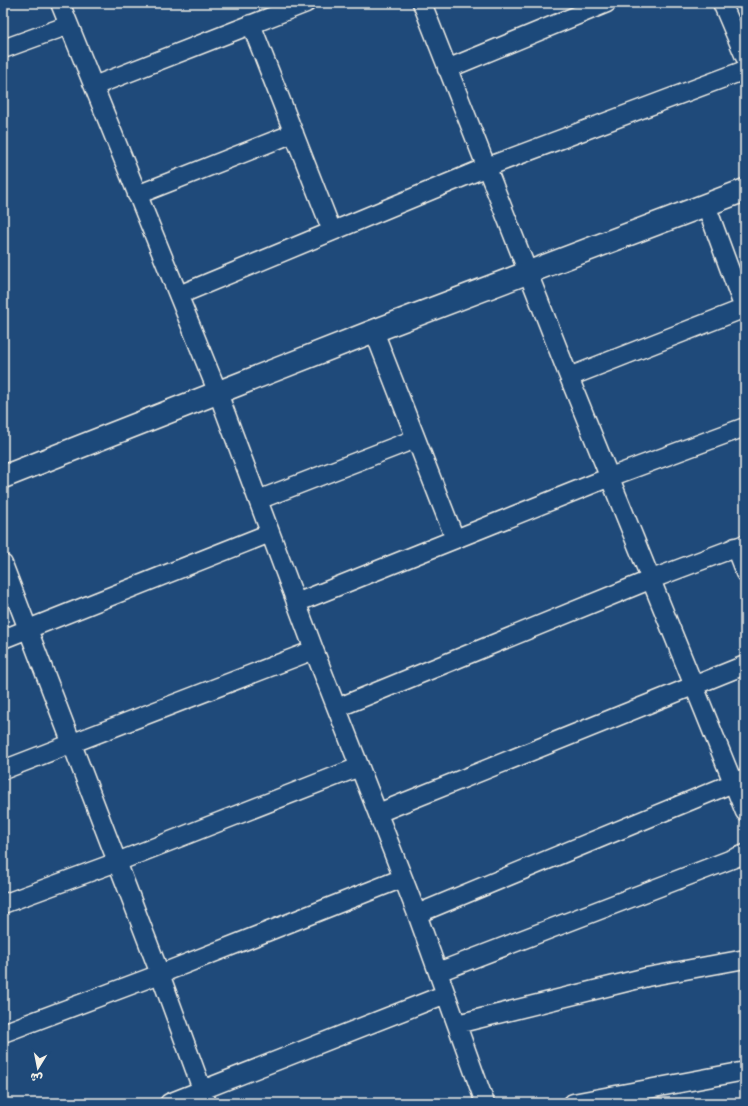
<svg xmlns="http://www.w3.org/2000/svg" width="748" height="1106" font-family="Sriracha,'Playpen Sans Arabic',sans-serif">
	<style>
		.lines { fill: none; stroke-linecap: round; stroke-linejoin: round }
		.minor-casing { stroke: #f4f1e8; stroke-width: 21 }
		.tertiary-casing { stroke: #f4f1e8; stroke-width: 25 }
		.minor { stroke: #1f4a7a; stroke-width: 18 }
		.tertiary { stroke: #1f4a7a; stroke-width: 22 }
	</style>
	<rect width="100%" height="100%" fill="#1f4a7a"/>
	<filter id="ink" filterUnits="userSpaceOnUse"><feTurbulence type="fractalNoise" baseFrequency=".025" numOctaves="2"/><feDisplacementMap in="SourceGraphic" scale="8" xChannelSelector="R" yChannelSelector="G"/><feConvolveMatrix kernelMatrix="1 2 1 2 8 2 1 2 1" color-interpolation-filters="sRGB"/></filter>
	<g filter="url(#ink)">
		<g class="lines">
			<g class="minor-casing">
				<path id="minor" d="M60 3 218 393 314 650 417 914 485 1103
					M422 3 569 377 745 812
					M722 3 745 57
					M251 24 332 231
					M3 49 69 25
					M447 69 607 3
					M94 86 306 3
					M137 195 294 133
					M706 205 745 311
					M179 295 487 167 745 70
					M374 331 455 539
					M569 377 745 308
					M258 500 415 439
					M735 547 745 573
					M3 564 160 974 207 1103
					M296 603 610 477 745 427
					M3 639 270 533
					M337 708 652 579 745 544
					M3 770 314 650
					M378 813 745 665
					M3 904 117 862 359 767
					M417 914 745 778
					M438 972 745 854
					M457 1024 647 977 745 959
					M3 1033 160 974 403 878
					M169 1103 446 994
					M573 1103 745 1071"/>
			</g>
			<g class="tertiary-casing">
				<path id="tertiary" d="M3 477 374 331 745 190"/>
			</g>
			<use href="#minor" class="minor"/>
			<use href="#tertiary" class="tertiary"/>
		</g>
	</g>
	<rect width="748" height="1106" fill="none" stroke="#1f4a7a" stroke-width="16"/>
	<rect x="8" y="8" width="732" height="1090" fill="none" stroke="#f4f1e8" stroke-width="1.5" filter="url(#ink)"/>
	<g transform="translate(38 1068) rotate(190)" stroke="#1f4a7a" stroke-width="3" paint-order="stroke">
	<path d="M0-3L7 15L0 10L-7 15Z" fill="#f4f1e8"/>
	<text y="-6" font-size="11" font-weight="bold" text-anchor="middle" fill="#f4f1e8">ش</text>
	</g>
</svg>
